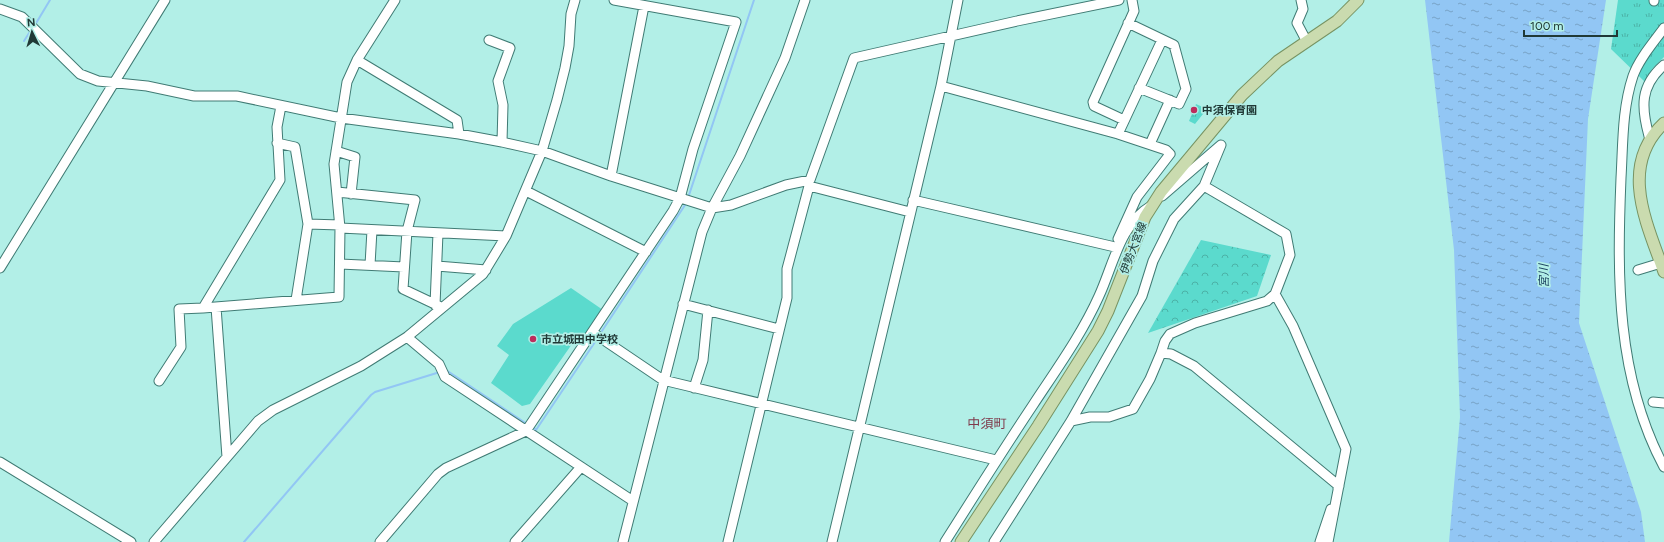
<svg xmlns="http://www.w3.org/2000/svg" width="1664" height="542" font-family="Figtree,'Noto Sans JP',sans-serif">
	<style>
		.grass { fill: url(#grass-tufts) }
		.forest { fill: url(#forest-crowns) }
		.pitch { fill: #5bdacd }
		.water { fill: url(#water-ripples) }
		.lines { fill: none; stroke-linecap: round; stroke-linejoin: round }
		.stream { stroke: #92c6f4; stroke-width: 2 }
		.minor-casing { stroke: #407b74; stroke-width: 11 }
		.major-casing { stroke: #779362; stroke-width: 13 }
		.minor { stroke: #fff; stroke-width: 9 }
		.major { stroke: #cadbaf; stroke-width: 11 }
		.poi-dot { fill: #bc2e5d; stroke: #b2efe7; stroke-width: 1.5 }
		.labels { text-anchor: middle; stroke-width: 3.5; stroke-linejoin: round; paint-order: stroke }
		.poi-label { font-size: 11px; font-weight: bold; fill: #203936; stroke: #b2efe7; text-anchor: start }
		.street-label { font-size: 11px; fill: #203936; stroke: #b2efe7 }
		.water-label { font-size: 12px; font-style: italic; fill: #1a3f5e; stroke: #b2efe7 }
		.quarter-label { font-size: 13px; fill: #7f384a; stroke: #b2efe7 }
	</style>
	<defs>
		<pattern id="grass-tufts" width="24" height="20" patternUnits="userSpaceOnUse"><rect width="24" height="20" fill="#5bdacd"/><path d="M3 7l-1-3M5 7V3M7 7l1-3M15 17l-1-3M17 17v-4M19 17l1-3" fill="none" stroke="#4bb2a7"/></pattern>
		<pattern id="forest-crowns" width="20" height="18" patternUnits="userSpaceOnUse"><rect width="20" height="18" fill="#5bdacd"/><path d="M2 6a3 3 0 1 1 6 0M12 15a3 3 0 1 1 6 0" fill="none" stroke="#4bb2a7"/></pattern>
		<pattern id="water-ripples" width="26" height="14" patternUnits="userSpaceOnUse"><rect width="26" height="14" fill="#92c6f4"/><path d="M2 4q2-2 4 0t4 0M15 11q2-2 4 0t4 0" fill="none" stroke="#77a2c6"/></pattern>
	</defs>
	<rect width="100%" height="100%" fill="#b2efe7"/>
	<path class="grass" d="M1618 0H1664V57L1652 69 1645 82 1611 49Z
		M1196 104 1207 109 1195 124 1189 121Z"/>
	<path class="forest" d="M1201 240 1271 255 1257 296 1148 333Z"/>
	<path class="pitch" d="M571 288 603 310 583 337 579 334 530 404 522 406 491 383 509 355 497 346 513 324Z"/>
	<path class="water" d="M1425 0H1606L1588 119 1579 323 1641 512 1645 542H1449L1460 417 1454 250Z"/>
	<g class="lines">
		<path class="stream" d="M35 25 50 0
			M24 41 31 30
			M688 198 754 0
			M600 334 687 202
			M446 370 527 424
			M533 427 536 430 597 339
			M244 542 371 395 375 392 440 372"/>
		<g class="minor-casing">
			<path id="minor" d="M395 0 357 60 347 82 334 164 340 228 506 236
				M1301 0 1303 9 1297 23 1307 42
				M1654 1V0
				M0 9 22 17 80 74 98 81 147 86 194 96H237L341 118 459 134 502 142 542 151 611 176 712 208 731 205 786 185 810 180 854 58 1017 21 1119 0
				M1128 23 1174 45 1186 89 1179 104 1139 88
				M1664 28C1653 43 1639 59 1633 76 1622 109 1623 144 1621 178 1617 277 1616 377 1664 467
				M489 40 510 48 498 81 503 105 502 142
				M357 60 457 120 459 134
				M941 86 1118 134 1166 150 1170 154 1137 197 1118 239
				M1124 120 1094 106 1093 102 1134 11 1132 0
				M1118 134 1162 40
				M1649 136C1641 107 1640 86 1664 65
				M277 143 295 147 308 224 340 225
				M1150 144 1170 100
				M336 151 355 157 351 194
				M611 176 644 6
				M809 186 910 212
				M1204 186 1286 234 1290 255 1275 294 1293 326 1346 449 1328 542
				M526 191 646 252
				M337 192 415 200 407 231 403 289 441 307
				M913 200 1115 247 1117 249
				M340 264 404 267
				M370 265 372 230
				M437 266 486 270
				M0 268 165 0
				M1638 270 1661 263
				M296 300 308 224
				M683 304 779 329
				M435 305 438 233
				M216 307 227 457
				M203 308 339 297 340 228
				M592 332 663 380 996 460
				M407 337 439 364 445 377 633 501
				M1161 353 1165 341 1170 334 1195 323 1267 301 1275 294
				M159 381 181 347 179 309 203 308 280 180 277 127 281 106
				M694 388 703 360 708 310
				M1653 402 1664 403
				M1071 421 1090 417H1109L1133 409 1150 379 1161 353 1171 354 1194 366 1339 486 1338 489
				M0 462 131 542
				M154 542 258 421 273 410 361 366 407 337 483 274 506 236 542 151 557 100 565 68 569 46 571 14 575 0
				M380 542 438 474 446 468 526 431 673 211 680 198 693 149 736 22 614 0
				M515 542 581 467
				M623 542 702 232 712 208 740 156 785 58 805 0
				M728 542 787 298V269L809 186 808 182
				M832 542 941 86 958 0
				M945 542C974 496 1003 450 1033 405 1056 370 1082 334 1099 296 1113 266 1120 224 1151 206
				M994 542 1071 421 1142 296 1153 261 1174 219 1204 186 1221 145 1162 196
				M1320 542 1331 509"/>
		</g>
		<g class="major-casing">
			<path id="major" d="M1664 123C1618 166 1647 224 1664 272
				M961 542 1038 426 1098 331 1108 311 1145 217 1161 192 1242 95 1278 61 1337 21 1358 0"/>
		</g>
		<use href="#minor" class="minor"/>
		<use href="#major" class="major"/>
	</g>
	<g class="poi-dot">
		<circle cx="1194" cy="110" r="4"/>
		<circle cx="533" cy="339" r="4"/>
	</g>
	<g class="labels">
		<g class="poi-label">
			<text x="1202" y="114">中須保育園</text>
			<text x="541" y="343">市立城田中学校</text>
		</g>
		<g class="street-label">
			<text transform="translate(1133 248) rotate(-69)" y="4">伊勢大宮線</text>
		</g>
		<g class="water-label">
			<text transform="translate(1544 276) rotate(-91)" y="4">宮川</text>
		</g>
		<g class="quarter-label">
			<text x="987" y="428">中須町</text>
		</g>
	</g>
	<g transform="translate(32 32) rotate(355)" stroke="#b2efe7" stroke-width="3" paint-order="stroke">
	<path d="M0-3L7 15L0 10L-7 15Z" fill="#203936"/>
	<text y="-6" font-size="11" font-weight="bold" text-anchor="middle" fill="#203936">N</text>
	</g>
	<path d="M1524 30v6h93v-6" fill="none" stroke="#203936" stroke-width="2"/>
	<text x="1530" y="30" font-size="12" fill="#203936" stroke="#b2efe7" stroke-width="3" paint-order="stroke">100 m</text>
</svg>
